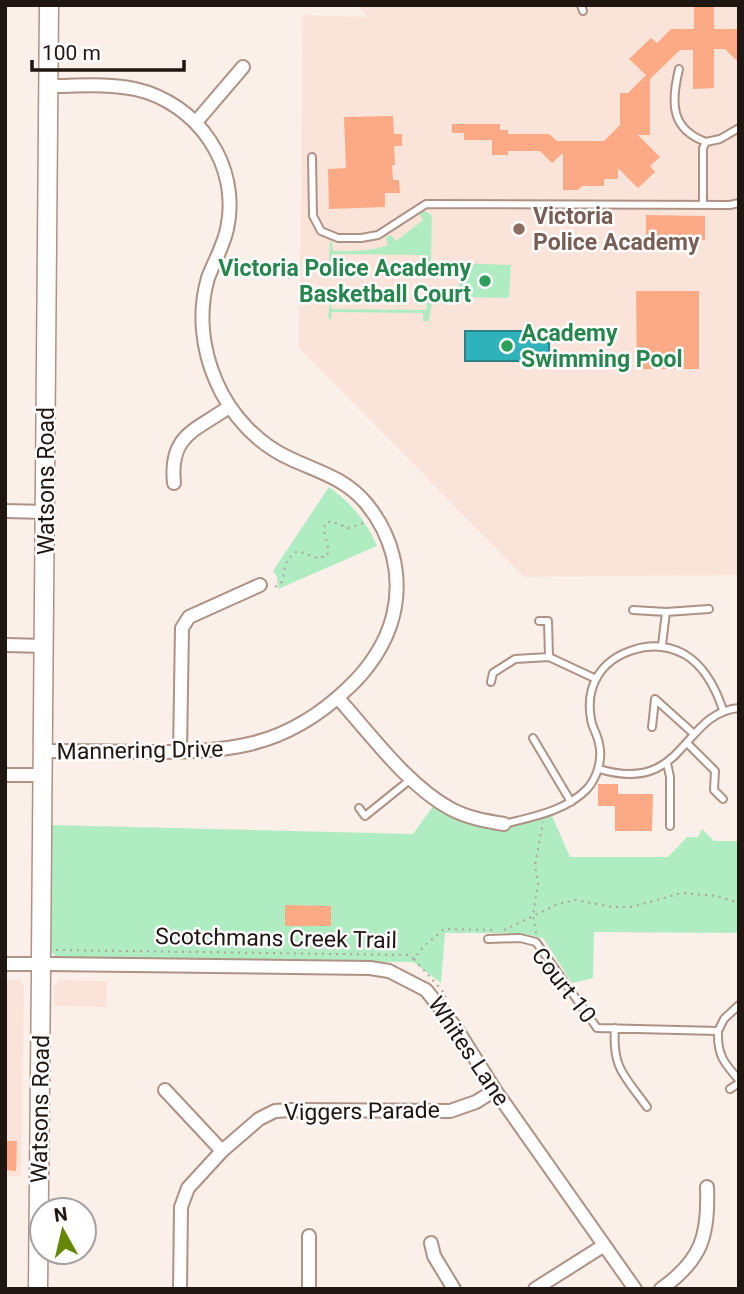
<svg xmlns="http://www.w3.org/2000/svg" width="744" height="1294" font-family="Roboto,sans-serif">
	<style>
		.built { fill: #fae4da }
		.green { fill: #b0ecc2 }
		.water { fill: #2fb2b9; stroke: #2a8387; stroke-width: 2 }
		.building { fill: #fbaa85 }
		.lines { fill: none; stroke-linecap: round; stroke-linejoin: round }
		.lane-casing { stroke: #ad9285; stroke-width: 10 }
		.street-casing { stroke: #ad9285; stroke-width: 16 }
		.secondary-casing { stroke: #ad9285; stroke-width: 21 }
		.path { stroke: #aea29e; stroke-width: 2; stroke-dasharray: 2 5; stroke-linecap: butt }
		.lane { stroke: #fff; stroke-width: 6 }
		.street { stroke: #fff; stroke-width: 12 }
		.secondary { stroke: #fff; stroke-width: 18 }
		.education-dot { fill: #8d6e63; stroke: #fff; stroke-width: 2.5 }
		.leisure-dot { fill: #2e9e5b; stroke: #fff; stroke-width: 2.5 }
		.labels { text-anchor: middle; stroke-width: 5; stroke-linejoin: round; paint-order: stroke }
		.education-label { font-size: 23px; font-weight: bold; fill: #785e54; stroke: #fff; text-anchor: start }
		.leisure-label { font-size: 23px; font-weight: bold; fill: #27864d; stroke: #fff; text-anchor: end }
		.street-label { font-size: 23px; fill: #1f1511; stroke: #fff }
	</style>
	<rect width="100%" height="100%" fill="#fbefea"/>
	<path class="built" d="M357 5H739V575L524 577 299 348 303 15 368 17Z
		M5 980H19L24 985 21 1176H5Z
		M60 980 107 981V1007L54 1006V986Z"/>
	<path class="green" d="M425 211 432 215 431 262 423 263V255L332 254V262L329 261 330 242H332L333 251C352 251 370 252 388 245L386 237 391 235 396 241 423 220 419 213Z
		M459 263 511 265 509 298 459 297Z
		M429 298 432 301 429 321H423V313H419L332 312 331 320 328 318 330 301 332 309 426 310 427 299Z
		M329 487C351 503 366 520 377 546L278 589 277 577 273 571Z
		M433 806 484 824 512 826 552 816 570 857H668L687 837H698L702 829 714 841H739V933L594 932 593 978 572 983 543 938 520 933H445L441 983 413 962 58 959 46 946 50 825 413 834Z"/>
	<path class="water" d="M465 331H549V361H465Z"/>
	<path class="building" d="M694 5H714V29H739V63L725 49H714V88L693 89V50H680L650 79V135H638L660 157 650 166 655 172 638 188 618 168V179H604V186H582L578 190H563V153L552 163 540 151H508V155H492V140H464V133H452V124H500V130H508V134H549L557 141H604L620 125V93H628L646 75 629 59 651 38 657 43 671 29H694Z
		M393 116 394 134H402V146H394L395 165H392L393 180H399L400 193H385V207L329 209 328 169 346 168 344 117Z
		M646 215 705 216V240H646Z
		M636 291H699V369H637Z
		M598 784H618V794H653L652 831H615V806H598Z
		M285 905 331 906V926H285Z
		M5 1141H17L16 1171 5 1170Z"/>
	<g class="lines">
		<g class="lane-casing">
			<path id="lane" d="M581 5 583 11
				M679 69C671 102 670 129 706 142L720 139 739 128
				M312 157 313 216 321 231 338 238H361L378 235 426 204 730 205 739 203
				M703 204V148L706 142
				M633 610 666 612 709 609
				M539 621H548L549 657 594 678
				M662 645 666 612
				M491 682 493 673 515 659 549 657
				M652 727 655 699 694 734
				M533 738 571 802
				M688 744 715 771 714 790 723 799
				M667 763 670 777V826
				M599 769C686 795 681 713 739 708
				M359 808 365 816 411 779
				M504 824C532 817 566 811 587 789 597 778 603 759 599 744 598 735 592 728 591 719 585 686 601 660 633 650 651 644 667 645 684 654 705 666 716 689 723 710
				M488 939 520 938 536 942 597 1028 718 1031 724 1019 739 1005
				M615 1028C612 1069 625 1076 647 1107
				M718 1031C717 1055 724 1063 739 1080
				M730 1089 739 1083"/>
		</g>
		<g class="street-casing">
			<path id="street" d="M196 122 243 67
				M174 483C169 435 195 431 229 407
				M5 511 46 512
				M5 645 45 646
				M338 698C371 735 408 786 451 809 468 818 486 821 504 824
				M44 751C77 751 110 751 143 752 226 752 283 750 347 689 368 670 386 644 393 616 403 575 392 534 365 502 344 478 319 472 291 459 257 444 230 414 216 381 202 349 198 312 208 278 214 262 223 247 227 229 241 166 198 103 135 89 108 83 76 86 48 86
				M180 752 182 628 189 617 260 585
				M5 775H43
				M5 964H34
				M48 964 370 968 389 971 426 990 456 1028 495 1090 635 1289
				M165 1090 222 1151
				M431 1243 434 1256 454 1289
				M180 1289 181 1207 188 1188 222 1151 259 1119 275 1111 292 1110 450 1111 476 1102 495 1090
				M309 1289V1236
				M535 1289 603 1246
				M661 1289C702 1260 709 1235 707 1187"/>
		</g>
		<g class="secondary-casing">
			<path id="secondary" d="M41 957 49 5
				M38 1289 41 971"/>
		</g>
		<path class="path" d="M275 587 282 582C286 568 283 559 298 551L317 558 327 556C331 544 322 536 325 524L331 521 348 528 367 522
			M504 930 558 904 576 900 612 907H631L682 893 716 896 739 903
			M536 933 533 916 538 883 535 865 543 822
			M56 950 408 955 414 959 424 946 444 929 495 930
			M414 959 446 995 445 997"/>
		<use href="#lane" class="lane"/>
		<use href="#street" class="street"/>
		<use href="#secondary" class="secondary"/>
	</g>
	<circle class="education-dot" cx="519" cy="229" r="7"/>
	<g class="leisure-dot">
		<circle cx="485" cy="281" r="7"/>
		<circle cx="507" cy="346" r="7"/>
	</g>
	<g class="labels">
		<g class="education-label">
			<text x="533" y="224">Victoria<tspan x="533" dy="26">Police Academy</tspan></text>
		</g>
		<g class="leisure-label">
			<text x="471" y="276">Victoria Police Academy<tspan x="471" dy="26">Basketball Court</tspan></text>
			<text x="521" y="341" text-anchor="start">Academy<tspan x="521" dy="26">Swimming Pool</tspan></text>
		</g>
		<g class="street-label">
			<text transform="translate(46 481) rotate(-90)" y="8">Watsons Road</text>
			<text transform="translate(140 750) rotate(-1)" y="8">Mannering Drive</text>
			<text transform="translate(276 938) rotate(1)" y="8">Scotchmans Creek Trail</text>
			<text transform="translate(564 985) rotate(52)" y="8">Court 10</text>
			<text transform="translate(469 1051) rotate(56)" y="8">Whites Lane</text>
			<text transform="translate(40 1109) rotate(-89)" y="8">Watsons Road</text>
			<text transform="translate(362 1111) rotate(-1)" y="8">Viggers Parade</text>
		</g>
	</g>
	<rect width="744" height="1294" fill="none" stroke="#1f1511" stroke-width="14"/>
	<g transform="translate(63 1231) rotate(352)"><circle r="33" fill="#ffffff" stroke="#a5a1a0" stroke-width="2"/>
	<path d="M0-5L12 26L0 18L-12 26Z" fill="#668703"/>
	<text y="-10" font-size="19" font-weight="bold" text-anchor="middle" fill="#1f1511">N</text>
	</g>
	<path d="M32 60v10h152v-10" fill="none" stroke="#1f1511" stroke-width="3.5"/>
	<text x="42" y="60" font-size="21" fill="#1f1511" stroke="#ffffff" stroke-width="5" paint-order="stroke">100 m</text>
</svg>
